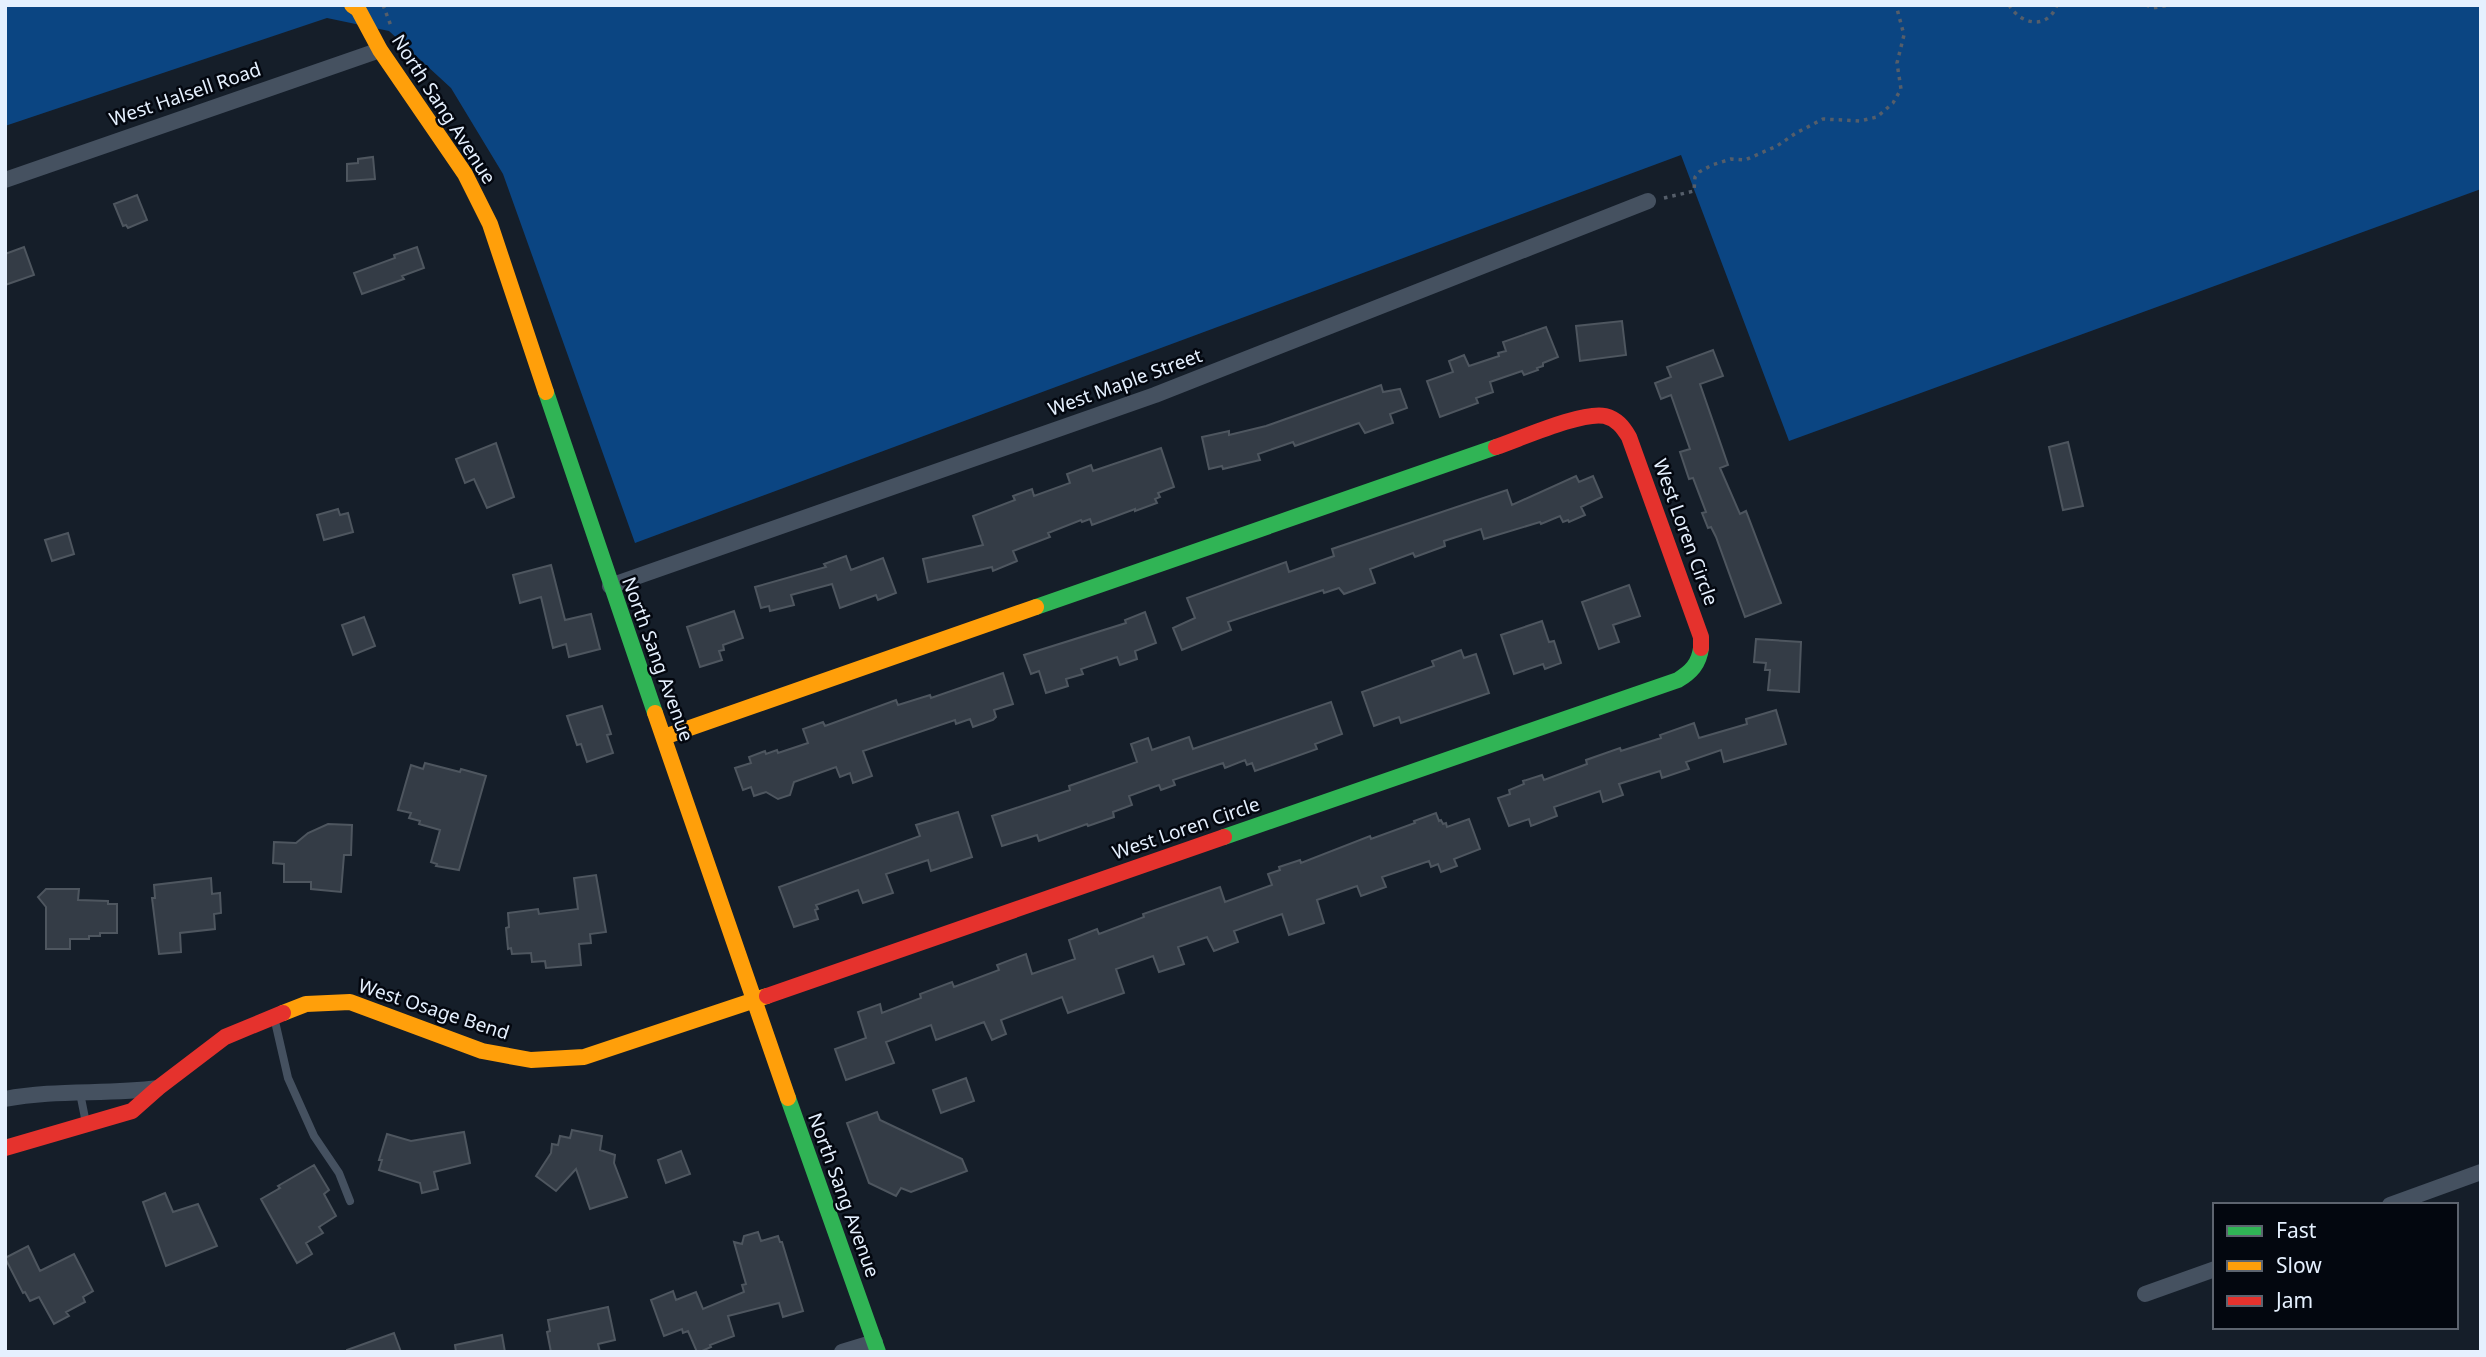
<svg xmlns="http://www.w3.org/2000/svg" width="2486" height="1357" font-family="'Noto Sans',sans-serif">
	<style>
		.forest { fill: #0b4582 }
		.building { fill: #343c46; stroke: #4e565f; stroke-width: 2 }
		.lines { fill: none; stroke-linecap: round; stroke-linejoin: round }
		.path { stroke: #555e6a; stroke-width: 3.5; stroke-dasharray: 3.5 5; stroke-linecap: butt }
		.lane { stroke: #455160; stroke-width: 8 }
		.street { stroke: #455160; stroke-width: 16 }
		.fast { stroke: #30b455; stroke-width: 16 }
		.slow { stroke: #ff9f0a; stroke-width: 16 }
		.jam { stroke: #e5322d; stroke-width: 16 }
		.labels { text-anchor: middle; stroke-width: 5; stroke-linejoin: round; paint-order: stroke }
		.street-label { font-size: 19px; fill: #e5f0fe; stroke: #03070f }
	</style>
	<rect width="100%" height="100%" fill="#151e29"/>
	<path class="forest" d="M5 5H2481V189L1789 441 1681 155 635 543 503 174 451 88 389 31 327 18 5 126Z"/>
	<path class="building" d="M373 157 375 179 347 181V164L358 163V159Z
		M137 195 147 220 128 228 126 225 123 226 114 204Z
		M24 247 34 275 5 285V254Z
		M417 247 424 268 402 276 404 279 362 294 354 273 395 258 394 255Z
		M1622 321 1626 355 1580 361 1576 326Z
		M1546 327 1558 357 1543 363V366L1537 368 1538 370 1524 375 1522 371 1490 382 1493 392 1476 398 1478 403 1440 417 1427 381 1453 372 1449 361 1464 355 1469 366 1499 356 1498 353 1506 351 1503 342Z
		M1713 350 1723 376 1700 384 1728 465 1720 468 1740 514 1746 511 1781 603 1745 617 1716 537 1711 527 1708 528 1702 513 1706 512 1693 478 1689 479 1680 452 1690 449 1671 395 1661 399 1655 383 1671 377 1667 367Z
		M1381 385 1383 392 1400 389 1407 408 1390 414 1393 423 1365 433 1359 423 1295 446 1293 442 1258 454 1260 460 1223 469 1222 466 1209 469 1202 437 1229 431V435L1266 426Z
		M2068 442 2083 506 2063 510 2049 447Z
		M496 443 514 497 487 508 474 479 465 483 456 459Z
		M1161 448 1174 487 1158 493 1160 497 1155 499 1157 503 1135 511V509L1092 525 1090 519 1082 522 1081 520 1048 533 1050 537 1013 551 1017 561 993 571 992 567 928 582 923 559 983 545 973 516 1015 500 1013 496 1032 489 1034 496 1070 483 1067 474 1091 465 1093 471Z
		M1576 476 1579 482 1593 476 1602 497 1581 507 1585 515 1569 522 1568 520 1563 522 1560 516 1541 524 1540 522 1484 539 1481 529 1444 541 1445 546 1415 557 1413 553 1370 569 1375 583 1344 594 1339 588 1324 593 1323 590 1275 606 1228 622 1231 630 1182 650 1173 628 1195 618 1187 598 1286 562 1289 572 1334 556 1332 549 1507 490 1512 505Z
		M338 509 340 515 348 513 353 532 324 540 317 515Z
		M68 533 74 554 52 561 45 540Z
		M846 556 851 570 883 558 896 593 878 600 876 595 840 608 832 584 791 595 794 605 770 611 769 606 761 608 755 587 826 567 824 564Z
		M551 565 565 620 591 614 600 649 569 657 566 644 553 648 541 597 520 603 513 575Z
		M1629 585 1640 616 1613 625 1619 642 1599 649 1582 602Z
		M734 611 743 638 723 645 724 650 719 651 722 660 700 667 687 627Z
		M1145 612 1156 643 1135 651 1137 659 1120 665 1117 657 1081 669 1083 674 1066 679 1068 686 1046 693 1039 671 1031 674 1024 655 1126 623 1125 620Z
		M364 617 375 646 353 655 342 625Z
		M1542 621 1549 642 1554 641 1561 663 1545 669 1543 664 1514 674 1501 635Z
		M1756 639 1801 642 1799 692 1768 690 1770 670H1765L1766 663 1754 662Z
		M1461 650 1464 658 1476 654 1489 693 1401 723 1399 717 1374 726 1362 692 1434 666 1432 661Z
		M1003 673 1013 704 994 710 996 717 993 720 973 727 970 719 956 724 955 720 863 751 872 776 853 783 850 773 840 777 836 767 794 782 790 795 778 799 766 792 754 796 751 787 743 790 735 768 751 763 749 757 765 751 766 754 777 750 778 753 808 743 803 729 823 722 825 726 896 700 898 705 930 695 931 698Z
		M1331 702 1342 734 1315 744 1317 749 1255 771 1252 763 1247 765 1245 760 1225 768 1223 763 1173 780 1175 785 1161 790 1159 785 1129 796 1132 805 1113 812 1114 817 1088 826 1087 824 1039 841 1037 835 1002 846 992 816 1070 790 1069 786 1137 762 1131 744 1148 738 1152 750 1189 737 1193 749Z
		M602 706 611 734 607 735 613 753 587 762 581 744 577 745 567 716Z
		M1776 710 1786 744 1724 762 1721 750 1686 762 1689 769 1662 778 1660 771 1619 784 1623 795 1603 802 1600 791 1554 807 1557 816 1531 826 1529 819 1509 826 1498 798 1510 794 1509 790 1524 784 1523 781 1542 775 1544 780 1587 764 1586 760 1620 748 1621 751 1661 738 1660 735 1694 723 1699 738 1747 724 1746 719Z
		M425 763 460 772 461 769 486 776 459 870 436 866 437 864 431 862 440 830 419 824 420 821 409 818 411 813 398 810 411 765 423 769Z
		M958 812 972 857 931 871 928 860 886 874 893 893 863 903 858 890 816 905 818 909 815 910 818 919 794 927 779 887 920 836 916 825Z
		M1436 813 1439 821 1441 820 1443 824 1446 823 1447 827 1469 819 1480 849 1454 859 1457 866 1441 872 1438 864 1431 867 1429 861 1382 877 1386 887 1361 896 1357 886 1317 900 1324 923 1289 935 1282 914 1234 931 1238 942 1214 951 1207 937 1178 947 1184 964 1159 972 1153 956 1116 969 1124 993 1068 1013 1062 997 1001 1020 1006 1034 992 1040 984 1022 936 1040 931 1025 886 1042 894 1063 846 1080 835 1049 866 1038 858 1012 880 1004 882 1013 921 998 920 994 952 982 954 987 999 970 997 965 1026 954 1032 974 1075 959 1069 940 1097 929 1099 934 1144 917 1143 914 1220 887 1225 902 1272 885 1268 874 1280 870 1279 867 1300 860 1301 863 1370 836 1371 839 1415 823 1414 821Z
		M328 824 352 825 351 855H344L341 892 311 889V882H284V864L273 863 274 842 296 843 308 833Z
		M596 875 606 932 590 934 591 943 579 944 581 965 546 968 545 961 532 962 531 953 512 954 511 948 508 949 506 928 509 927 508 913 538 909 539 914 578 909 574 878Z
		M211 878 212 894 220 893 221 913 214 914 215 929 180 933 181 952 159 954 152 898H155L154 885Z
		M46 889H79L78 900 108 901V904H117V933H100V936H89V939H70V949H46V907L38 897Z
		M966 1078 974 1101 941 1113 933 1090Z
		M877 1112 880 1120 962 1159 967 1171 911 1192 901 1188 896 1196 869 1183 847 1123Z
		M572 1130 602 1136 600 1150 615 1155 614 1163 627 1197 590 1209 576 1169 556 1191 536 1176 551 1153 552 1144 558 1145 560 1136 570 1138Z
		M464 1132 470 1163 434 1172 438 1189 422 1193 420 1183 379 1170 382 1160H379L387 1134 411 1141Z
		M681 1151 690 1174 666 1183 658 1160Z
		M314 1165 329 1190 324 1194 336 1216 319 1227 323 1233 306 1243 312 1254 297 1263 261 1199 280 1188 278 1186Z
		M165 1193 173 1212 198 1204 217 1246 166 1266 143 1202Z
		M758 1232 761 1241 778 1236 780 1242H782L803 1311 783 1317 779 1303 728 1316 734 1336 710 1345 711 1347 700 1352H697L688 1331 683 1333 682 1329 664 1336 651 1300 673 1291 676 1300 696 1292 703 1309 744 1292 742 1285 746 1284 734 1242 742 1244 744 1236Z
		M28 1246 40 1271 74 1254 93 1291 83 1297 85 1302 66 1312 69 1316 54 1324 39 1297 30 1301 25 1292 23 1293 5 1258Z
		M608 1307 615 1340 598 1344 600 1352H551L547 1332 550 1331 548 1320Z
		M394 1333 401 1352H347V1350Z
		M502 1335 505 1352H456L455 1345Z"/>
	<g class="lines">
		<path class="path" d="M383 5 391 26
			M2009 5C2021 25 2048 30 2057 5
			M2146 5 2153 8 2170 5
			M1664 198 1694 191 1695 177 1699 172 1712 165 1731 159 1745 160 1777 146 1796 133 1823 119 1860 121 1877 117 1893 103 1901 89 1897 63 1904 35 1896 5"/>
		<path class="lane" d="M274 1017 288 1078 314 1136 339 1173 350 1201
			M80 1093 86 1123"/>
		<path class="street" d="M5 180 380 50
			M610 586 1155 395 1648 201
			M5 1099C56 1089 107 1095 158 1088
			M2390 1205 2481 1172
			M2145 1294 2215 1269
			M842 1352 875 1342"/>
		<path class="fast" d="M546 392 655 713
			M1036 607 1496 447
			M1224 837 1678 680C1691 672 1699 664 1701 648
			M788 1098 878 1352"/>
		<path class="slow" d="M352 5 358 9 380 50 465 174 490 224 546 392
			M655 713 788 1098
			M664 737 1036 607
			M283 1013 306 1004 350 1002 482 1051 531 1060 584 1057 767 996"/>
		<path class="jam" d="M1496 447C1520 439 1582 411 1605 416 1617 419 1623 427 1629 437L1701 637V648
			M767 996 1224 837
			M5 1148 132 1111 158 1088 225 1037 283 1013"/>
	</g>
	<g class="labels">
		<g class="street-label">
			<text transform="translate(185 94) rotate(-19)" y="7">West Halsell Road</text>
			<text transform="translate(444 109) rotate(57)" y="7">North Sang Avenue</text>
			<text transform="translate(1125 382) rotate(-20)" y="7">West Maple Street</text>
			<text transform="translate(1686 532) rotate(70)" y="7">West Loren Circle</text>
			<text transform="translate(658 659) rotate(70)" y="7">North Sang Avenue</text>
			<text transform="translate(1186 828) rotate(-19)" y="7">West Loren Circle</text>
			<text transform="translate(434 1009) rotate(18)" y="7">West Osage Bend</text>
			<text transform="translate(844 1195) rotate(70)" y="7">North Sang Avenue</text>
		</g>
	</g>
	<rect width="2486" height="1357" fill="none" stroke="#e5f0fe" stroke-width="14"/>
	<rect x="2213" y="1203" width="245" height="126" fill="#03070f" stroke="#5d646f" stroke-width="2"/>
	<rect x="2227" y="1226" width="35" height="10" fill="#30b455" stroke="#5d646f" stroke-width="2"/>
	<text x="2276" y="1238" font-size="21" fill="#e5f0fe">Fast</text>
	<rect x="2227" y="1261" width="35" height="10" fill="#ff9f0a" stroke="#5d646f" stroke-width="2"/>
	<text x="2276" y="1273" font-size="21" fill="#e5f0fe">Slow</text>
	<rect x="2227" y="1296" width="35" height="10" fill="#e5322d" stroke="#5d646f" stroke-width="2"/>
	<text x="2276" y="1308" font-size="21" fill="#e5f0fe">Jam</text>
</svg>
